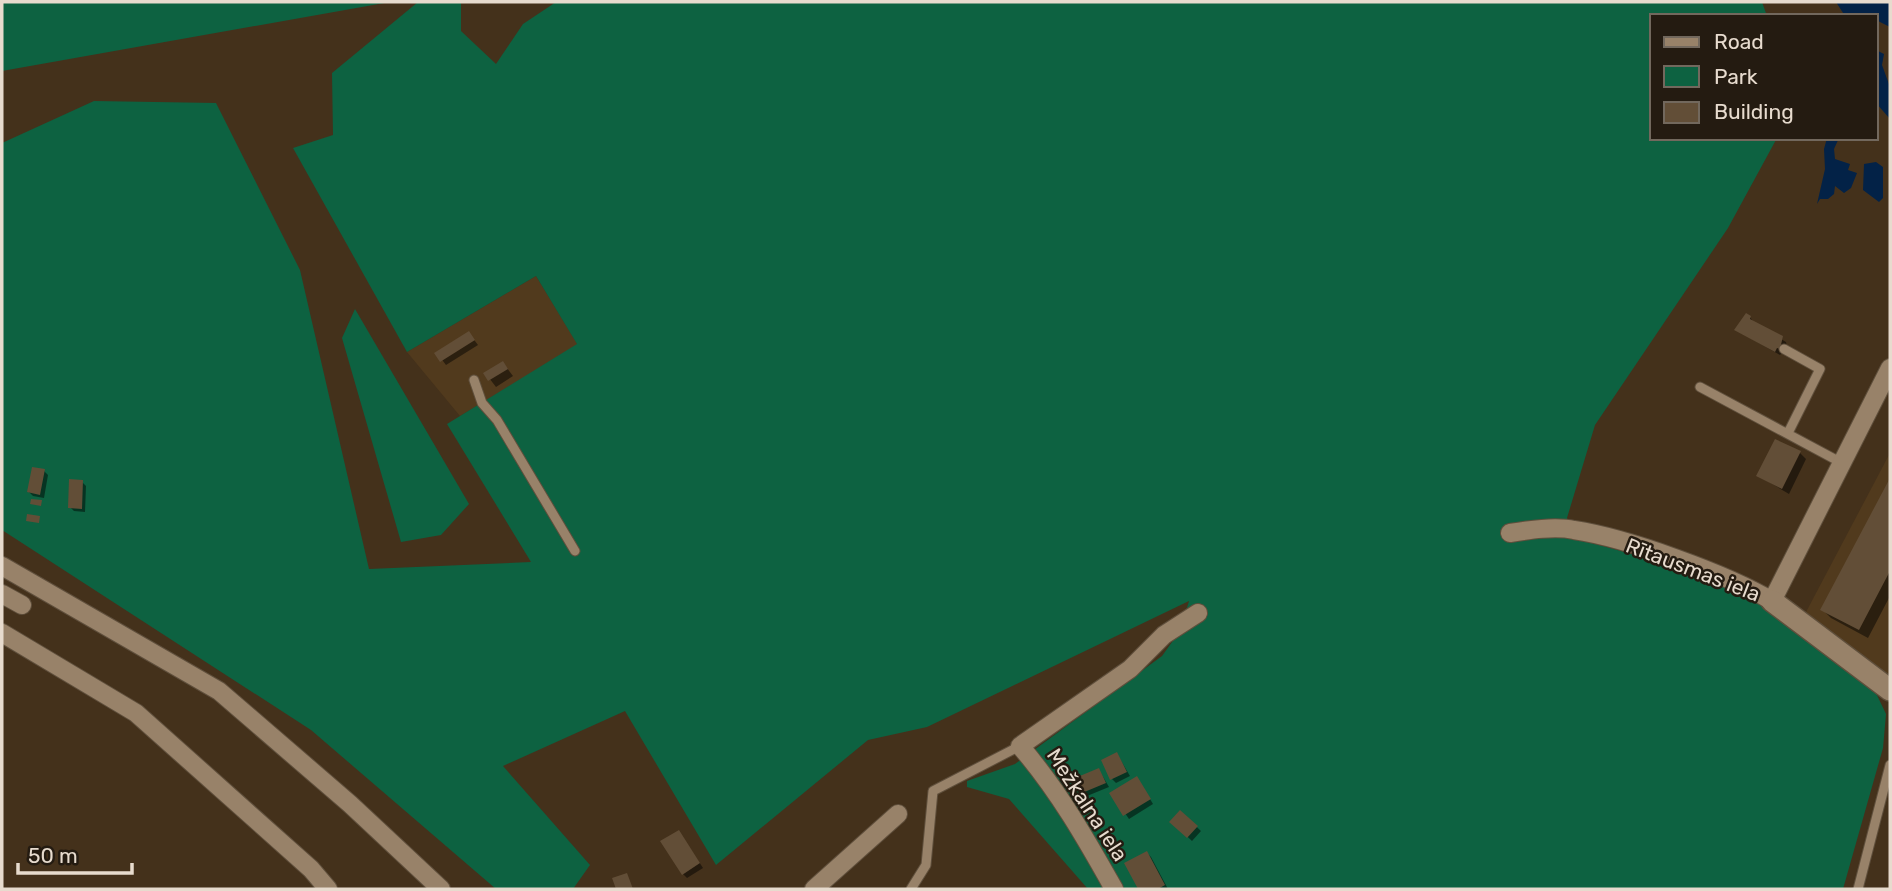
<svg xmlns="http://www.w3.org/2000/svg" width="1892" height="891" font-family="Rubik,sans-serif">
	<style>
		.built { fill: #513a1d }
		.green { fill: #0d6241 }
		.water { fill: #032247 }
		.shadow { fill: #0007 }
		.building { fill: #624e37 }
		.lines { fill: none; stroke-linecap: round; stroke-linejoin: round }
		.service-casing { stroke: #5f4f3c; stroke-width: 11 }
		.minor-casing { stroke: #5f4f3c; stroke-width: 20 }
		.tertiary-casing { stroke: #5f4f3c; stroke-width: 24 }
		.service { stroke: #988269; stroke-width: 9 }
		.minor { stroke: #988269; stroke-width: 18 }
		.tertiary { stroke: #988269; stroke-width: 21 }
		.labels { text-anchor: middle; stroke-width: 5; stroke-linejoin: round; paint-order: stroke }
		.street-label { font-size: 21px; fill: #e7dbce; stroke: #241b11 }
	</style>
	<rect width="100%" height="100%" fill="#44311b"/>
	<path class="built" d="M536 276 578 345 460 416 407 352Z
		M1890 453V676L1805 614Z"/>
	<path class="green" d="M2 2H390L2 71Z
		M418 2H461V31L496 64 523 24 556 2H1762L1767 16H1652V138H1777L1728 228 1595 425 1567 518 1574 538 1664 563 1745 592 1875 691 1886 714 1883 748 1843 889H1088L1009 799 967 787V781L1015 764 1162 656 1180 631 1189 601 927 727 868 740 716 865 625 711 503 766 590 865 573 889H496L311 730 2 530V143L94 101 216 103 300 270 369 569 531 562 447 424 577 344 536 276 407 352 293 148 333 135 332 73Z
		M355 309 469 504 441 535 401 542 342 338Z"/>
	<path class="water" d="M1836 2H1890V27L1876 20V16H1845Z
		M1876 50 1884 54 1882 65 1890 87V119L1876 103Z
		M1827 138H1839L1834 149 1835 159 1850 164 1848 170 1857 173 1851 188 1844 193 1835 186 1834 194 1828 199H1820L1817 204 1825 169 1824 149Z
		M1876 162 1883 167V198L1879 202 1863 190 1864 164Z"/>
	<path class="shadow" d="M1750 317 1754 323 1786 342 1787 347 1780 355 1736 330Z
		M469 333 478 345 446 365 437 353Z
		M503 363 513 376 496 387 486 374Z
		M1800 453 1806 459 1789 494 1759 476Z
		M44 471 48 475 44 498 33 496 29 492Z
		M1890 481V596L1868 638 1831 618 1822 609Z
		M82 482 86 486 85 512 74 511 70 507Z
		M1117 754 1130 776 1116 783 1112 779Z
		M1099 770 1109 787 1087 796 1083 792Z
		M1140 782 1153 804 1129 819 1112 794Z
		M1181 812 1201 831 1192 841 1172 822Z
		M682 836 703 868 687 878 683 874Z
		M1147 853 1151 857 1168 889H1140L1126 864Z"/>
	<path class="building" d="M1746 313 1751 316 1750 319 1783 336 1780 349 1777 348 1775 352 1734 330Z
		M469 331 475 340 440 362 434 353Z
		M503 361 508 369 488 381 483 373Z
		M1775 439 1801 451 1782 489 1756 476Z
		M32 467 45 469 40 495 27 492Z
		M1890 478V571L1859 630 1820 610Z
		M69 479 83 480 82 509 68 508Z
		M31 499 42 500 41 506 30 504Z
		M27 514 40 516 39 523 26 521Z
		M1117 752 1127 772 1110 780 1101 760Z
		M1099 768 1106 783 1082 793 1075 778Z
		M1137 776 1151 799 1123 816 1109 793Z
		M1180 810 1198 826 1187 838 1169 822Z
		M679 830 700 863 682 875 660 841Z
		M1147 851 1165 885 1158 889H1138L1124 863Z
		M627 873 633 889H616L612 878Z"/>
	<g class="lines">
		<g class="service-casing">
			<path id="service" d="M1784 349 1820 369 1788 433
				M474 380 482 403 497 420 575 551
				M1700 387 1842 463
				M911 889 926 865 933 791 1020 746
				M1858 889 1890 765"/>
		</g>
		<g class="minor-casing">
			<path id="minor" d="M1510 533C1529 530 1555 526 1574 530 1627 538 1727 574 1772 601L1890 368
				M2 566 219 691 350 804 441 889
				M2 594 22 605
				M2 633 136 713 311 869 328 889
				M814 889 898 814
				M1114 889C1086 839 1058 790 1020 746L1130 669 1164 635 1198 613"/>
		</g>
		<g class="tertiary-casing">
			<path id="tertiary" d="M1772 601 1890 690"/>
		</g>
		<use href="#service" class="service"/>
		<use href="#minor" class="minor"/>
		<use href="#tertiary" class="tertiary"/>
	</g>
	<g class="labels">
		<g class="street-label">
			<text transform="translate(1693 570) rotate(21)" y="7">Rītausmas iela</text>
			<text transform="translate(1087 805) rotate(57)" y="7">Mežkalna iela</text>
		</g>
	</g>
	<rect width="1892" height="891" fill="none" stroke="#e7dbce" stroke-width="7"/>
	<rect x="1650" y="14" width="228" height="126" fill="#241b11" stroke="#72685d" stroke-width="2"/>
	<rect x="1664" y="37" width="35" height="10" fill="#988269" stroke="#72685d" stroke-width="2"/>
	<text x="1714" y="49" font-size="21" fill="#e7dbce">Road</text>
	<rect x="1664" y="66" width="35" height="21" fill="#0d6241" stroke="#72685d" stroke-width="2"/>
	<text x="1714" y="84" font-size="21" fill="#e7dbce">Park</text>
	<rect x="1664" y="102" width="35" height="21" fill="#624e37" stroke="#72685d" stroke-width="2"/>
	<text x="1714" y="119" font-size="21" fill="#e7dbce">Building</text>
	<path d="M18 863v10h114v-10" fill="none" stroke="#e7dbce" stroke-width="3.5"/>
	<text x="28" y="863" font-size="21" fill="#e7dbce" stroke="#241b11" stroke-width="5" paint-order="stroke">50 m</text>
</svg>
